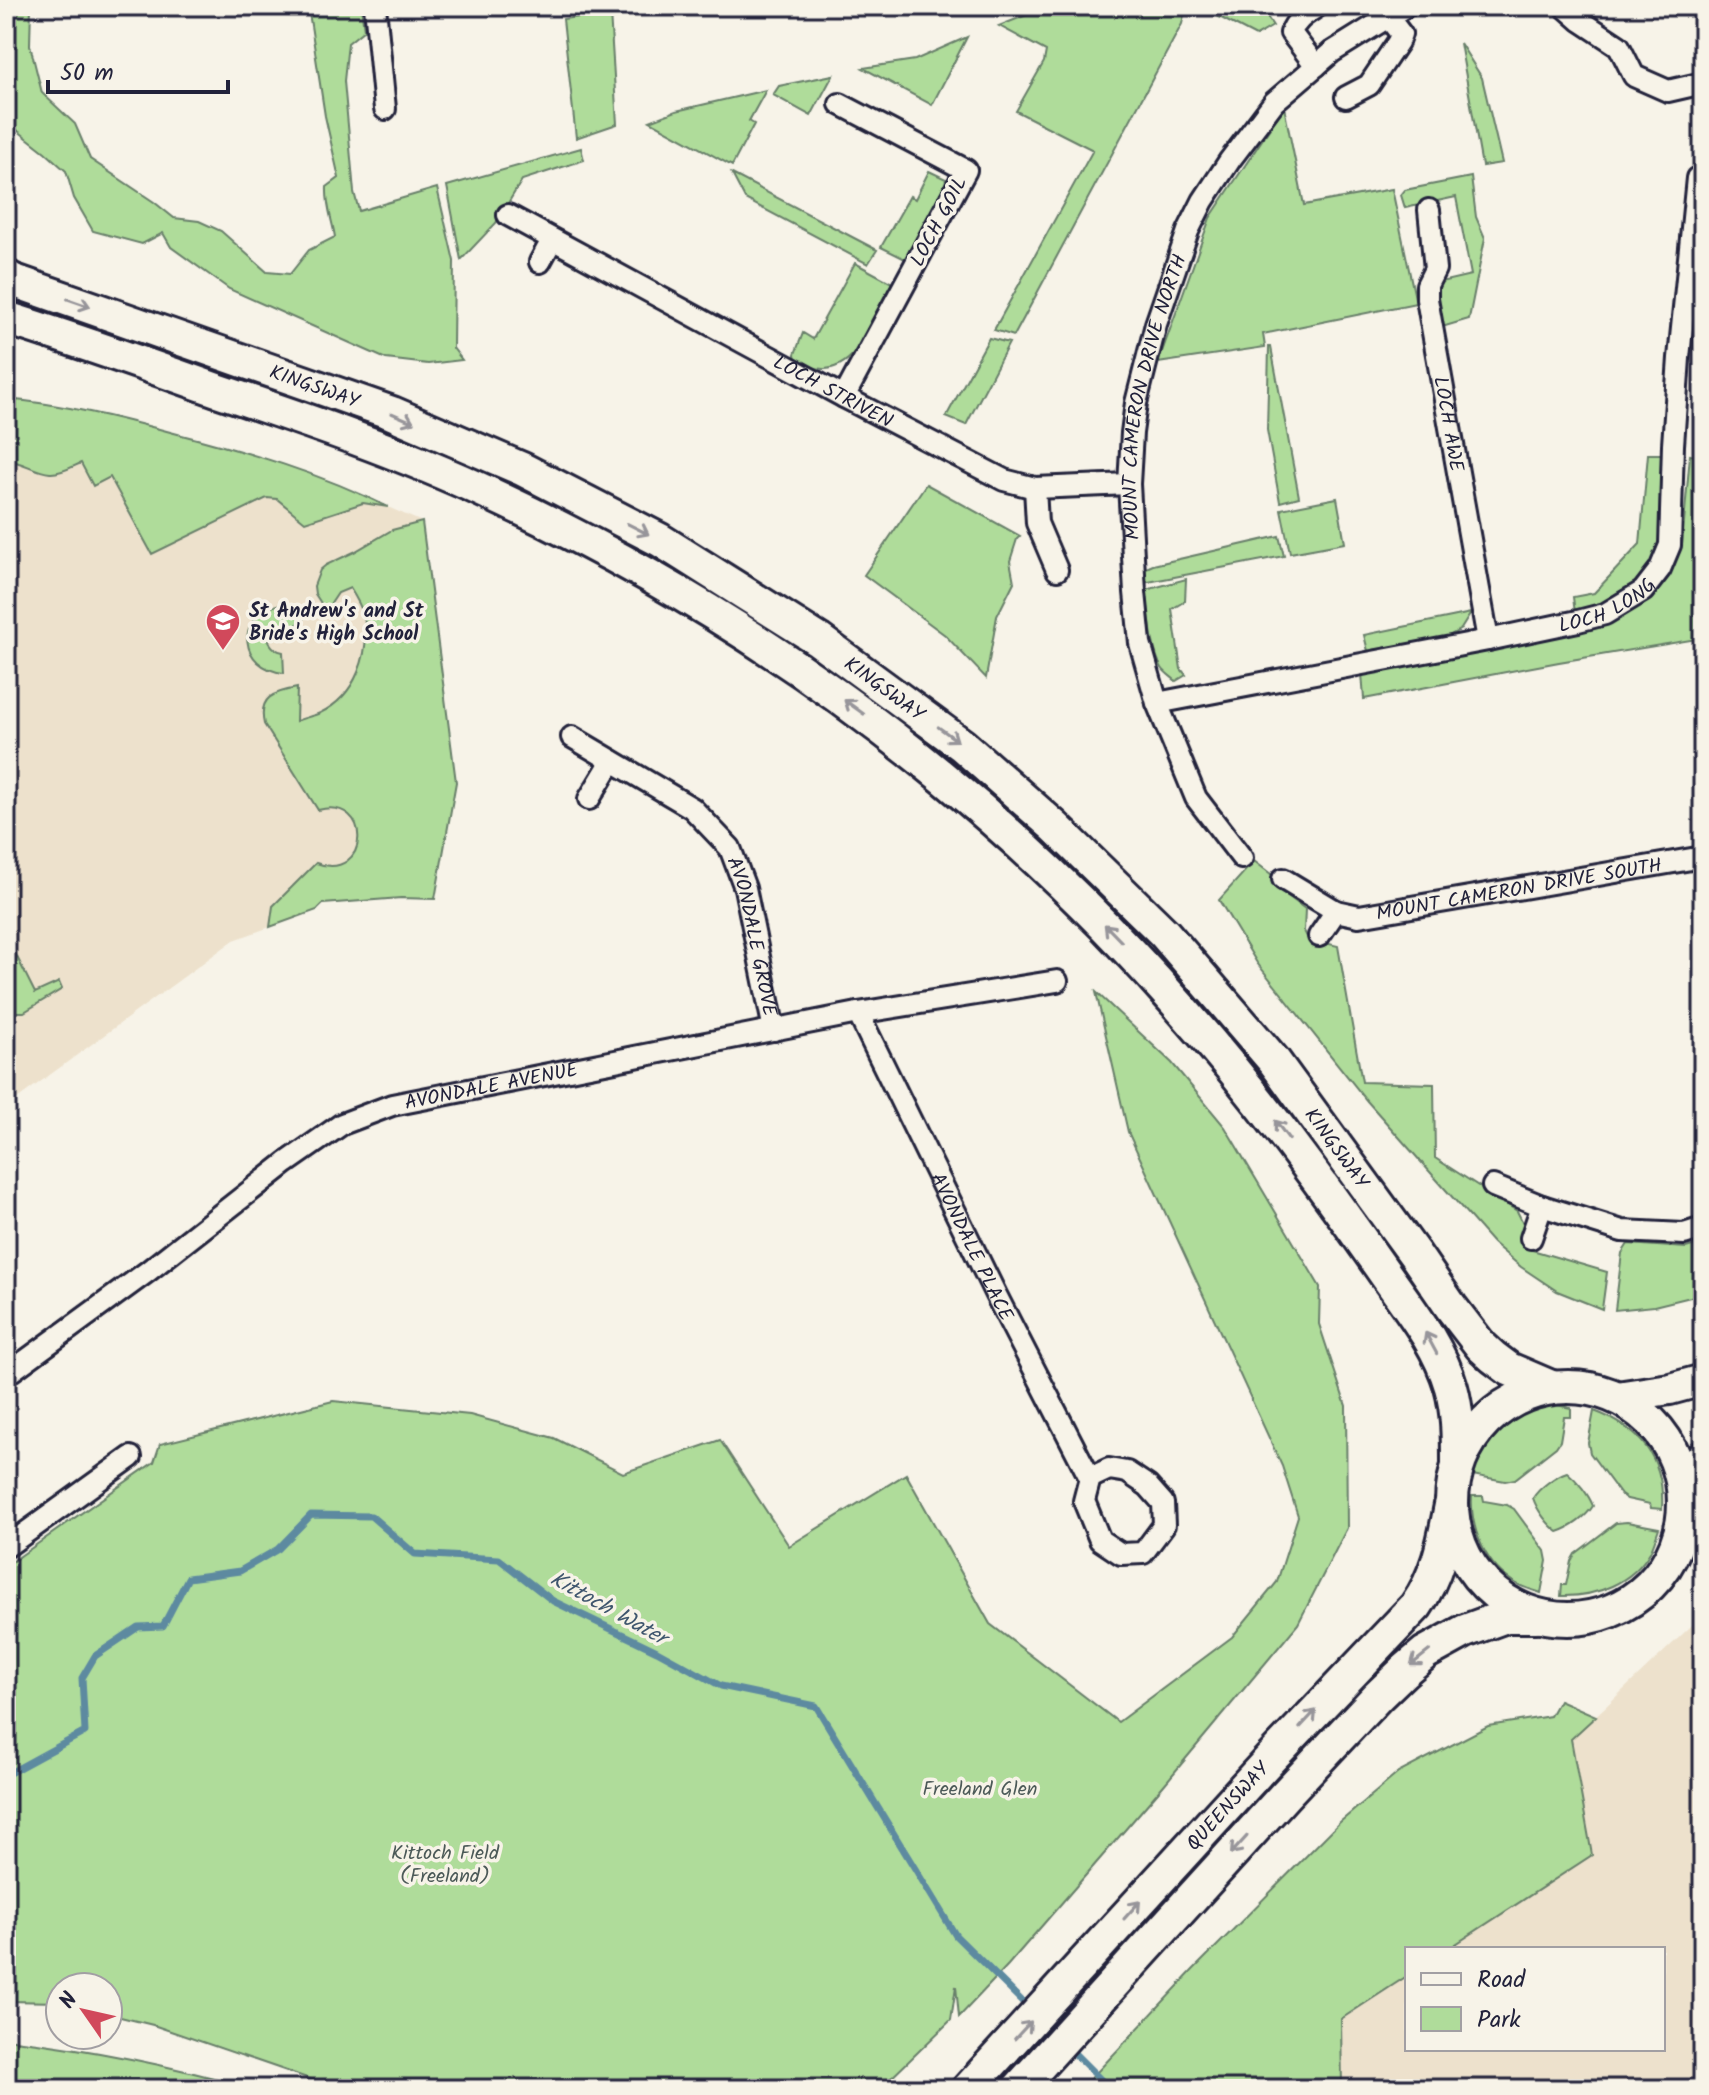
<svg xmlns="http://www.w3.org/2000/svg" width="1709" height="2095" font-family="Kalam,sans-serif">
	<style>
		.built { fill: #ede1cc }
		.green { fill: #afdc9a; stroke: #687f6a; stroke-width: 2 }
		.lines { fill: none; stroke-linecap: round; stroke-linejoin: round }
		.stream { stroke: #5d8aa0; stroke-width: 7 }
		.minor-casing { stroke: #22223b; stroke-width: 26 }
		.primary-casing { stroke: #22223b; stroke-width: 36 }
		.trunk-casing { stroke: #22223b; stroke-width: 38 }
		.minor { stroke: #f7f3e8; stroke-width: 20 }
		.primary { stroke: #f7f3e8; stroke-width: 30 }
		.trunk { stroke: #f7f3e8; stroke-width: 32 }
		.oneway { stroke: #97959a }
		.labels { text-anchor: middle; stroke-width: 7; stroke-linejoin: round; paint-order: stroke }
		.street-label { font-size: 20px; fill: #22223b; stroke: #f7f3e8 }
		.poi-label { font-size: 20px; font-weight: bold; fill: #22223b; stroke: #f7f3e8; text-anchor: start }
		.park-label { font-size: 20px; fill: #4c5a58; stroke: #f7f3e8 }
		.water-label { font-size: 22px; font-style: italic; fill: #3f566e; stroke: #f7f3e8 }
	</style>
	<rect width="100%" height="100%" fill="#f7f3e8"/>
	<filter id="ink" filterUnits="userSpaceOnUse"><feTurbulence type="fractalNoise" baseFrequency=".0125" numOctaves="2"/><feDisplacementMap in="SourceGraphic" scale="16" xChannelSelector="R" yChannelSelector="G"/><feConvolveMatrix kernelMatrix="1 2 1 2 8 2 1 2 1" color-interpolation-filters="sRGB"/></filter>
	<g filter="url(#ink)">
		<path class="built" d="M32 441 390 508 422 522 456 782 435 899 401 898 323 904 317 910 234 940 6 1107V446Z
			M1703 1615V2089H1342L1341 2019 1407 1976V2049H1663V1949H1448L1591 1855 1571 1739Z"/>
		<path class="green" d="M6 6H31L30 45 42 93 75 124 90 159 154 202 174 218 199 221 221 231 267 272 290 274 309 250 335 237C332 219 326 206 327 187L339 178 325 116 308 6H361L364 30 348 43 344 81 354 192 359 211 437 188 454 261 453 348 462 360 428 364 386 359 229 289 171 247 163 233 142 244 93 231 74 198 66 171 45 152 13 127 6 67Z
			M1049 6H1186L1182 24 1014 336 994 330 1093 150 1016 111 1044 62 1046 51 999 26Z
			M1198 6H1260L1273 26 1256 36Z
			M610 13 617 124 576 138 563 19Z
			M967 37 932 105 863 68 915 60Z
			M1460 43 1482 78 1502 163 1482 166Z
			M833 75 811 116 773 95 779 86Z
			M766 90 749 121 754 124 732 166 650 121 676 111Z
			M1284 107 1304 205 1392 189 1416 303 1263 334 1265 347 1158 363 1210 218Z
			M581 148 584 160 522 180 496 223 461 260 447 186Z
			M929 171 946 179 944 190 905 259 881 247 910 196 915 199Z
			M732 174 877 250 868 264 745 199Z
			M1471 177 1476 217 1485 238 1469 319 1442 327 1434 287 1436 283 1471 275 1456 197 1405 208 1401 195 1405 190Z
			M855 263 892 283C878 311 861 367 825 369 816 370 804 364 796 360L795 354 803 333 813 339Z
			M989 338 1009 343 966 425 946 417Z
			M1269 347H1271L1299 497 1280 502 1267 430Z
			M6 399C63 404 119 418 174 433 248 452 320 473 388 507L363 503 305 522 277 499 267 498 152 554 110 477 93 486 81 463C72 467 60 474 50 473 35 472 22 461 6 460Z
			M1648 454H1668C1664 507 1670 571 1617 601 1606 608 1588 610 1575 613L1573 597 1594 593 1640 544Z
			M1690 455 1703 457C1703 496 1699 534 1697 573L1699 576 1703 577V638L1559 662 1364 699 1362 673 1580 632 1631 611 1652 596 1667 574 1682 546Z
			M926 484 1020 536 1017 539 1010 561 1014 582 997 616 986 678 945 635 864 575Z
			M1337 498 1345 543 1290 553 1281 509Z
			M422 522 456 782 435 899 401 898 323 904 317 910 270 927 273 906 316 863C370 883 374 795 318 810L264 724C258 697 274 692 297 688L296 721C304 718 313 716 320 713 356 696 371 653 364 616 361 606 355 596 350 588L338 593 326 611 315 594 314 586 320 570 326 565 354 552 392 530Z
			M1279 536 1284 556 1143 583 1144 569 1153 565Z
			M1186 579 1185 601 1172 609 1181 669 1186 675 1176 681C1172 677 1165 673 1162 668 1151 651 1149 610 1146 590Z
			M277 605C290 605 297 608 307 616L293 628C271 615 257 646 283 652L284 673C239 668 234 617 277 605Z
			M1471 613 1461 629 1447 637 1368 651 1364 635Z
			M1254 861 1284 884V893L1305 909 1304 931 1308 939 1338 946 1362 1082 1434 1084 1435 1158 1517 1211 1524 1225 1522 1247 1607 1272 1602 1309 1557 1291 1521 1267 1493 1243 1367 1101 1257 963 1219 900Z
			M6 935 35 993 59 982 62 989 24 1012H10L6 1006Z
			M1096 992 1172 1063 1225 1127 1320 1287 1319 1324 1346 1406 1347 1528 1298 1624 1163 1786 1008 1965 959 2017 956 1986 951 2020 880 2089H339L153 2025 108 2014V1987H60V2002L6 2001V1566L154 1462 160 1444 333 1401 470 1415 554 1438 623 1473 720 1440 789 1546 906 1474 990 1624 1118 1722 1232 1637 1277 1582 1298 1516 1282 1466 1128 1132Z
			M1703 1243V1294L1654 1306 1615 1310 1622 1253 1628 1244 1686 1248Z
			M1556 1405 1571 1408V1417H1564L1560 1441 1556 1447 1515 1479 1505 1481 1472 1475C1488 1431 1510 1413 1556 1405Z
			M1594 1411C1640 1428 1665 1458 1662 1509L1651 1508 1650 1504 1627 1499 1621 1495 1590 1453 1588 1443Z
			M1567 1472C1577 1480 1589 1495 1593 1506 1586 1517 1571 1528 1558 1532 1548 1525 1537 1510 1533 1498 1539 1488 1555 1476 1567 1472Z
			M1472 1496H1483L1484 1501 1507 1505 1514 1509 1545 1551 1547 1561 1541 1593C1533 1590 1524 1588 1517 1584 1486 1567 1470 1530 1472 1496Z
			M1627 1522 1659 1528C1656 1536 1654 1544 1650 1552 1632 1583 1596 1597 1561 1596L1562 1585H1566L1571 1561 1575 1554 1616 1523Z
			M1559 1700 1596 1716 1571 1739 1592 1855 1448 1949H1407V1976L1341 2019 1342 2089H1081L1193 1970 1340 1822 1398 1773 1488 1726 1550 1716Z
			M6 2039C91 2049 173 2066 255 2089H6Z"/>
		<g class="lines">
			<path class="stream" d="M6 1775 85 1732 82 1678 95 1656 138 1627 163 1626 188 1578 240 1571 278 1549 311 1515 371 1516 415 1554 499 1559 553 1601 657 1651 721 1686 816 1706 956 1936 1029 2008
				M1066 2045 1110 2089"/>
			<g class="minor-casing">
				<g id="minor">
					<path d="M375 6 385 109"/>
					<path d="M1564 6 1581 21 1619 46 1634 76 1668 91 1703 83"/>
					<path d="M1316 66 1291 33C1296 19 1306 14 1318 6"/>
					<path d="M1346 97 1369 85 1398 42 1401 34 1388 17"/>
					<path d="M840 104 966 170 844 397"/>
					<path id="s1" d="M1429 210 1435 269 1427 285V299L1488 640"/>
					<path id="s2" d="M508 215 844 397 1004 480 1035 488 1129 484"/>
					<path d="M540 262 552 240"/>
					<path d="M1035 488 1037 523 1057 570"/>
					<path id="s3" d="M1157 703 1488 640 1578 621 1605 614 1643 591 1660 569 1670 545 1673 445 1679 358 1697 178"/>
					<path id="s4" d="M572 737 692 808 730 848 745 888 774 1030"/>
					<path d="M589 799 612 761"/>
					<path id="s5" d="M1242 858 1196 798 1157 703 1140 643 1135 592 1129 484 1132 433 1136 403 1156 324 1188 231 1203 201 1230 160 1274 102 1316 66 1332 52 1406 6"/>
					<path d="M1283 879 1336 911"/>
					<path id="s6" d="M1319 936 1336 911 1359 916 1703 857"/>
					<path id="s7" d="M858 1013 996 1295 1090 1478 1084 1501 1100 1540 1121 1554 1143 1553 1164 1525 1163 1503 1148 1486 1127 1472 1109 1469 1090 1478"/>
					<path d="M1493 1186 1542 1206 1622 1231 1684 1234 1703 1228"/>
					<path d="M1531 1238 1542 1206"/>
					<path id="s8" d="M6 1375 147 1272 286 1163 342 1124 392 1105 858 1013 1057 981"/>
					<path d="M6 1547 131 1457"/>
				</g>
			</g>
			<g class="primary-casing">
				<path id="primary" d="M1617 1397 1670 1389 1703 1380
					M1684 1497 1694 1467 1703 1456"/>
			</g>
			<g class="trunk-casing">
				<g id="trunk">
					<path id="s9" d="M6 276 12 280 392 413 522 469 660 540 819 640 962 745 1055 827 1164 933 1274 1061 1416 1256 1451 1307 1481 1346 1493 1357 1509 1369 1551 1387"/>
					<path d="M6 318C77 340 147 365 217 390 309 421 400 452 488 493 823 648 1092 871 1309 1168 1336 1204 1362 1241 1388 1278 1412 1312 1439 1346 1451 1387 1458 1412 1458 1437 1458 1463"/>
					<circle cx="1568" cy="1503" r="116"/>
					<path id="s10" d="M968 2089 1270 1759 1416 1606C1438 1575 1444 1541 1451 1505"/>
					<path d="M1018 2089 1285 1795 1378 1696 1404 1671 1425 1653 1465 1631 1506 1616H1536"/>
				</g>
			</g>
			<use href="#minor" class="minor"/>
			<use href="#primary" class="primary"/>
			<use href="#trunk" class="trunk"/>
		</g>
		<defs><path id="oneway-shaft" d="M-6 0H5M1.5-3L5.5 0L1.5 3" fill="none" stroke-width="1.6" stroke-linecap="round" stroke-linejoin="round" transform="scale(2)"/></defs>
		<g class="oneway">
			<use href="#oneway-shaft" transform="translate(79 303) rotate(19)"/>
			<use href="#oneway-shaft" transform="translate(403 418) rotate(23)"/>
			<use href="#oneway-shaft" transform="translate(638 529) rotate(27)"/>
			<use href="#oneway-shaft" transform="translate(854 707) rotate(-144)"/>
			<use href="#oneway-shaft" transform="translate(948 734) rotate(36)"/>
			<use href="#oneway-shaft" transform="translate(1113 933) rotate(-134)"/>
			<use href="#oneway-shaft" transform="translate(1282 1130) rotate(-127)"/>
			<use href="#oneway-shaft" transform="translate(1431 1343) rotate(-118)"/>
			<use href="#oneway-shaft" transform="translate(1420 1658) rotate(142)"/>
			<use href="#oneway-shaft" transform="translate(1308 1719) rotate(-47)"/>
			<use href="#oneway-shaft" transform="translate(1239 1845) rotate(132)"/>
			<use href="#oneway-shaft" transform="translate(1132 1910) rotate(-48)"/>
			<use href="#oneway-shaft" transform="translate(1023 2030) rotate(-47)"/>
		</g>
	</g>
	<defs>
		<g id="school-pin" transform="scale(1.8)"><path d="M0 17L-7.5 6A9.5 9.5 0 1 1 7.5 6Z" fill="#d1495b" stroke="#f7f3e8"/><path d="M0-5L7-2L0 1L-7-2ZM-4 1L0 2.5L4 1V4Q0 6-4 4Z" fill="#fff"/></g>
	</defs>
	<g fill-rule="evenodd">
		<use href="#school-pin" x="223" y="621"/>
	</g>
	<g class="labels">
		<g class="street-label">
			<text transform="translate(938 221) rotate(-62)" y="7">LOCH GOIL</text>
			<text dy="7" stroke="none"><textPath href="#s9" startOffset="328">KINGSWAY</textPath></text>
			<text dy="7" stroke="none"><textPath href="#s2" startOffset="370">LOCH STRIVEN</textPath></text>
			<text dy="7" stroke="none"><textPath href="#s5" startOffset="490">MOUNT CAMERON DRIVE NORTH</textPath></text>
			<text dy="7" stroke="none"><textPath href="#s1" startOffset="218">LOCH AWE</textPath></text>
			<text dy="7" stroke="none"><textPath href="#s3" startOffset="462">LOCH LONG</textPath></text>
			<text dy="7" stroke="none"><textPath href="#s9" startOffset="976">KINGSWAY</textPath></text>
			<text dy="7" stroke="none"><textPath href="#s6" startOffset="216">MOUNT CAMERON DRIVE SOUTH</textPath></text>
			<text dy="7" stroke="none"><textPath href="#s4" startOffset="286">AVONDALE GROVE</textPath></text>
			<text dy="7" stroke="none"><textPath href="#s8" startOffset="574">AVONDALE AVENUE</textPath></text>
			<text dy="7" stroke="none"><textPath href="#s9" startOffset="1624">KINGSWAY</textPath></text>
			<text dy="7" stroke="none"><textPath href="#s7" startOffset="260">AVONDALE PLACE</textPath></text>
			<text dy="7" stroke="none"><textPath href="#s10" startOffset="384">QUEENSWAY</textPath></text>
		</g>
		<g class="poi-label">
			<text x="249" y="617">St Andrew's and St<tspan x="249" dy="23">Bride's High School</tspan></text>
		</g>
		<g class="park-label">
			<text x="980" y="1795">Freeland Glen</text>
			<text x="445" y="1859">Kittoch Field<tspan x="445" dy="23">(Freeland)</tspan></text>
		</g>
		<g class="water-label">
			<text transform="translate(609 1607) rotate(29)" y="8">Kittoch Water</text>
		</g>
	</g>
	<rect width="1709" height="2095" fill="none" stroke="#f7f3e8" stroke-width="32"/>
	<rect x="16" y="16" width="1677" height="2063" fill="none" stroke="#22223b" stroke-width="3" filter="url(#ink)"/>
	<rect x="1405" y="1947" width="260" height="104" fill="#f7f3e8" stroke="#a29fa3" stroke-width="2"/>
	<rect x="1421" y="1973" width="40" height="12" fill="#f7f3e8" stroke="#a29fa3" stroke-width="2"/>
	<text x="1477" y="1987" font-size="24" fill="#22223b">Road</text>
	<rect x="1421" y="2007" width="40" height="24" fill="#afdc9a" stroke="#a29fa3" stroke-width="2"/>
	<text x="1477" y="2027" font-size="24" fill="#22223b">Park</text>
	<g transform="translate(84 2011) rotate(304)"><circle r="38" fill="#f7f3e8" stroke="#a29fa3" stroke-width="2"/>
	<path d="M0-6L14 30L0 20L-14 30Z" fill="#d1495b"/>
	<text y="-12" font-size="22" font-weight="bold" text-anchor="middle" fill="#22223b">N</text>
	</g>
	<path d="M48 80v12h180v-12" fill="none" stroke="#22223b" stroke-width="4"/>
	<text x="60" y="80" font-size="24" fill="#22223b" stroke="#f7f3e8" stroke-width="6" paint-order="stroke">50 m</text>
</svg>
